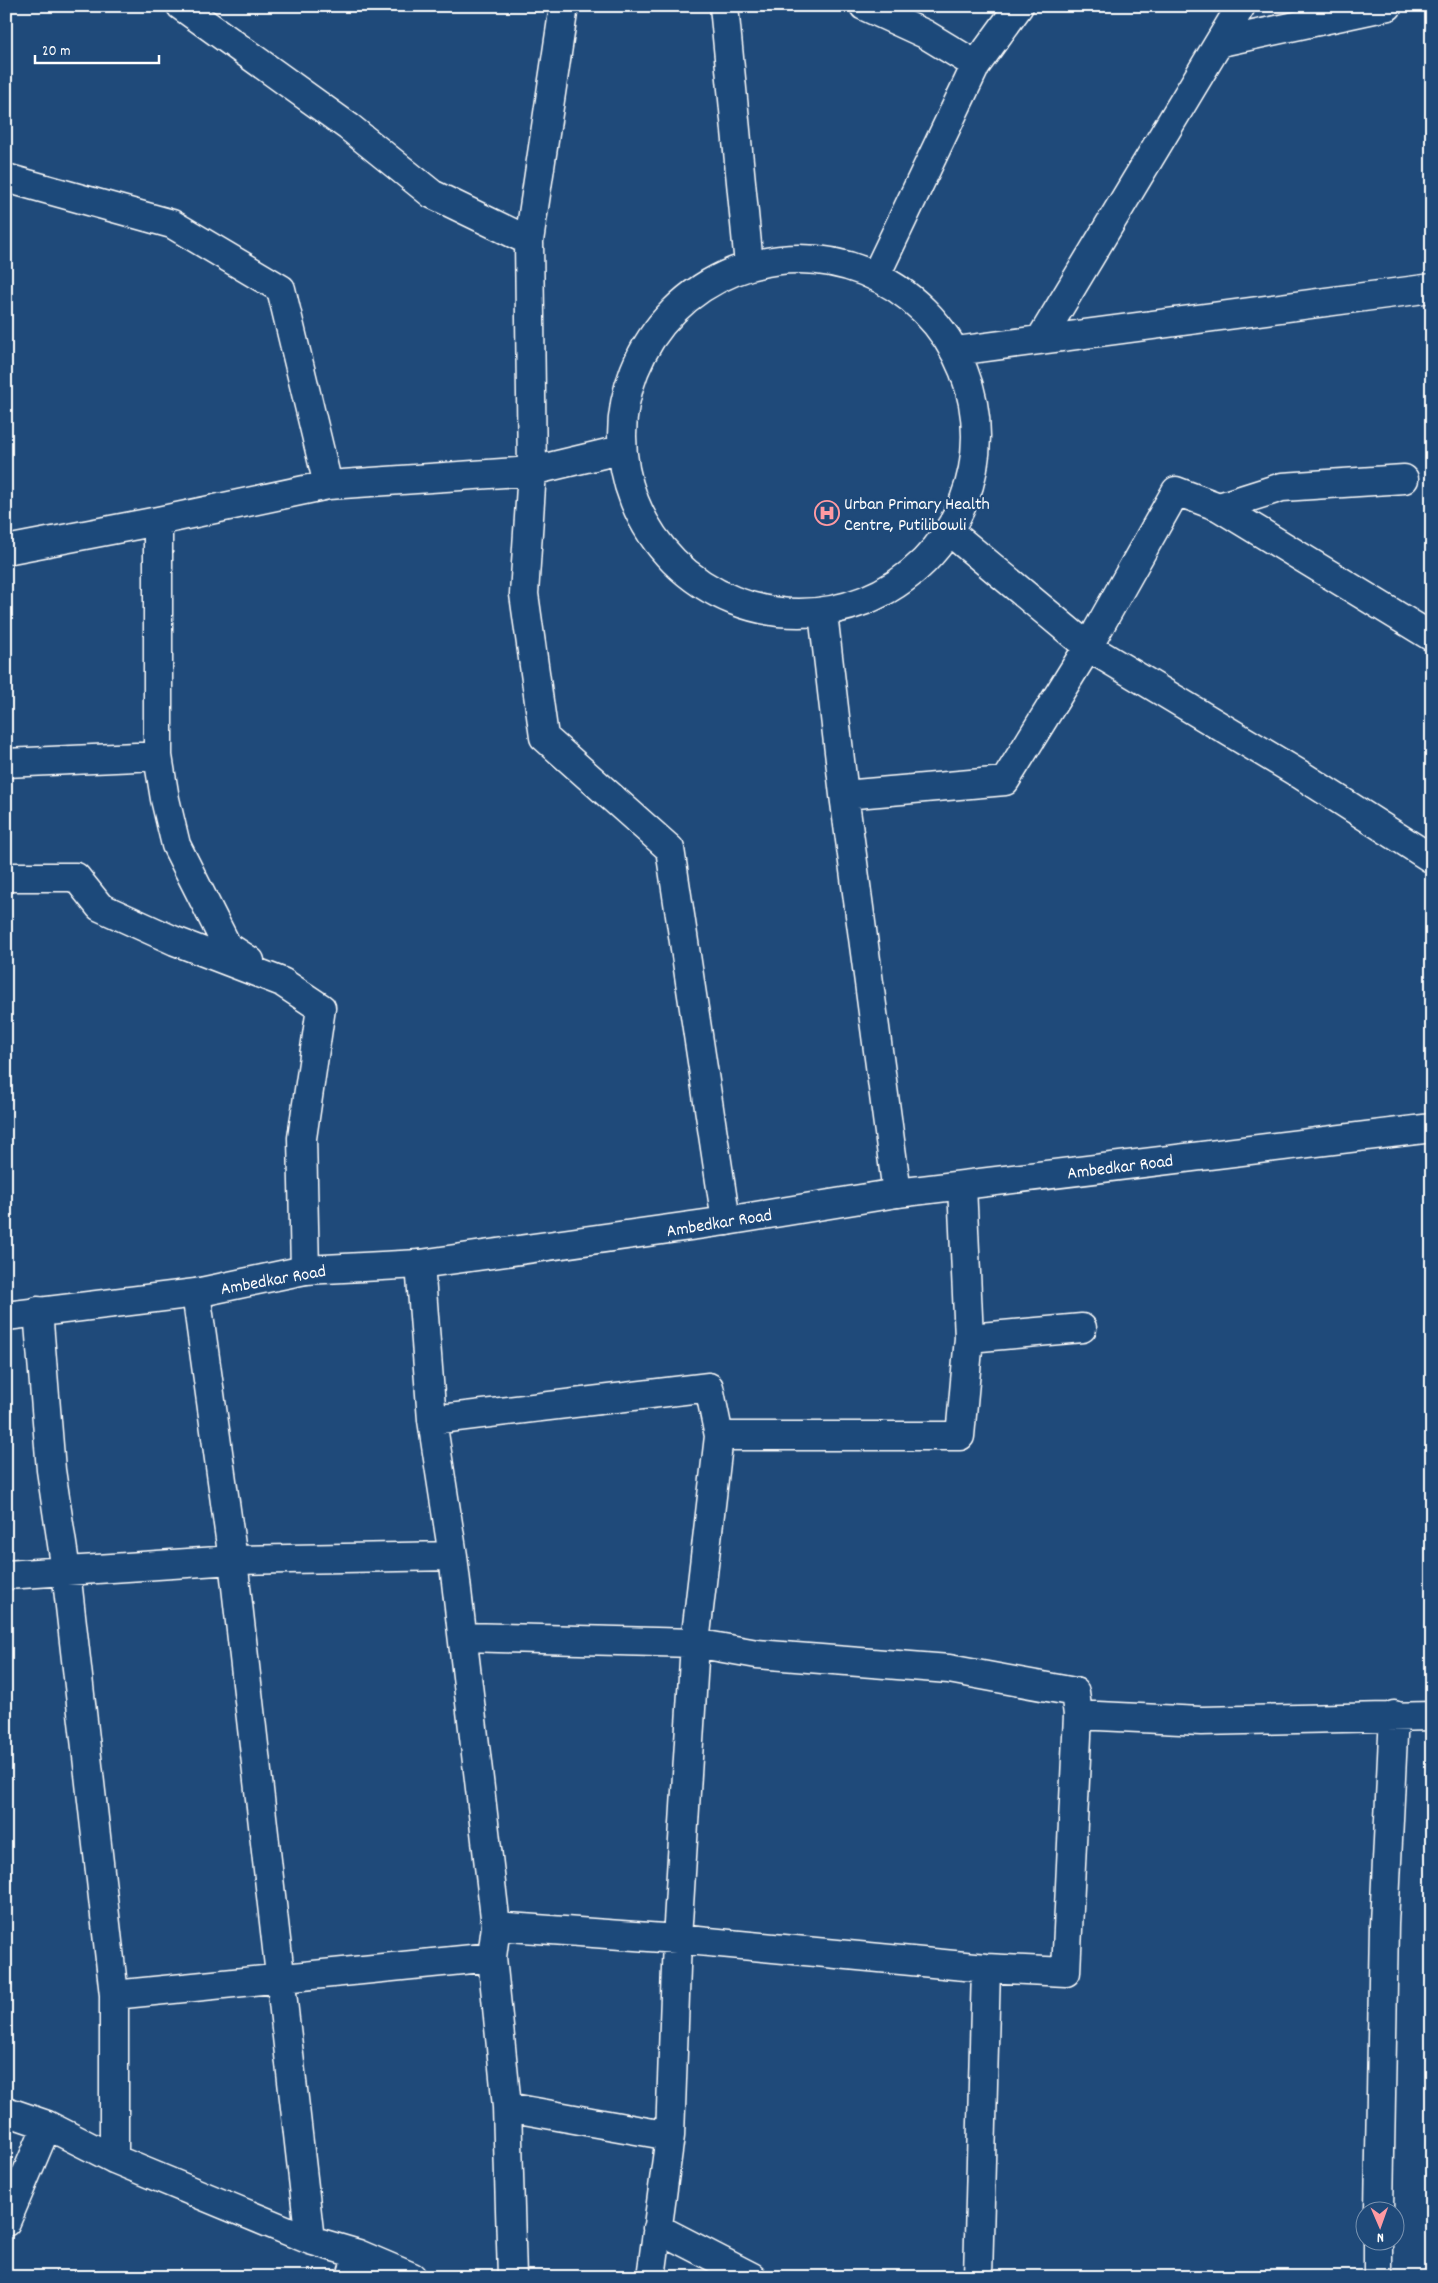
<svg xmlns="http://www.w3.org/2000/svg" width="1438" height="2283" font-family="Dekko,sans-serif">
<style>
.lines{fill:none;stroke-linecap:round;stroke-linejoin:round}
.minor-casing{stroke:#fff;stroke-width:31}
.primary-casing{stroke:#fff;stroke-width:31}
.minor{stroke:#1f4a7a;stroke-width:28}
.primary{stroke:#1f4a7a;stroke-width:28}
.labels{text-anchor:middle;stroke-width:4.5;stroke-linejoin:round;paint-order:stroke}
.poi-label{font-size:18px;fill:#fff;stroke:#1f4a7a;text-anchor:start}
.street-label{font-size:18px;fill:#fff;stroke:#1f4a7a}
</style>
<rect width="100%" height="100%" fill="#1f4a7a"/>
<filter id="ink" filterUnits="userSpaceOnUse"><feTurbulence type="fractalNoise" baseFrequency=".02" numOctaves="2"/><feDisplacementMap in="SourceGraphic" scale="10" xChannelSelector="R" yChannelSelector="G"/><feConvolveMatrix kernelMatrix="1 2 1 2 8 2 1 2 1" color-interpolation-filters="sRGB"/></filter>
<g filter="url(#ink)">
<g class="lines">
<defs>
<path id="minor" d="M181,6L349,127L432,194L529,241L564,6
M724,6L749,265
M864,6L925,34L976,65
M1221,42L1388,6
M6,178L172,224L281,289L328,485
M529,241L532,471L620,450
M622 436a177 177 0 1 1 354 0a177 177 0 1 1-354 0Z
M876,275L976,65L1019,6
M1040,340L1241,6
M956,351L1432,288
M1219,507L1282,487L1404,479
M158,521V756L165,799L176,845L227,946L250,961
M949,531L1088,647L1301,775L1432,859
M6,550L158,521L328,485L532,471L524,594L544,737L670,849L726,1221
M823,613L844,795L897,1193
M6,763L158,756
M844,795L1005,781L1088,647L1176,491L1219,507L1432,637
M6,877H76L100,907L175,941L282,982L321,1008L302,1138L305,1270
M420,1264L432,1420L453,1556L496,1926L492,1957L507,2107L512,2277
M196,1293L233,1560L310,2240
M38,1311L51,1470L66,1571L114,1995V2159
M969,1338L1082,1328
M432,1420L709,1387L719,1436L695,1643L677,1939L670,2136L651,2277
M719,1436H960L969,1338L962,1186
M6,1575L233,1560L453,1556
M463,1637L695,1643L757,1654L949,1669L1075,1692L1078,1715L1066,1972L986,1968L677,1939L496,1926
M1078,1715L1201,1721L1432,1716
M114,1995L492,1957
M507,2107L670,2136
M6,2111L47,2125L114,2159L310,2240L358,2254L412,2277
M1379,2210L1384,1924L1394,1715
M6,2222L47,2125
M657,2228L752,2277
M351,2277L358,2254
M978,2277L986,1968
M1378,2277V2240"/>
<path id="primary" d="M6,1316L196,1293L305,1270L420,1264L726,1221L897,1193L1432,1128"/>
</defs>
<use href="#minor" class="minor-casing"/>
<use href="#primary" class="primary-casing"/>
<use href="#minor" class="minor"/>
<use href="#primary" class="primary"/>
</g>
</g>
<defs>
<symbol id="hospital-ring" viewBox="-11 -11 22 22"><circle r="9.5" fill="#1f4a7a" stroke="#ff9aa2" stroke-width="1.5"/><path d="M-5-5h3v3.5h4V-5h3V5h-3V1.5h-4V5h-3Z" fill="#ff9aa2"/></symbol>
</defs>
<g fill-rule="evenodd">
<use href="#hospital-ring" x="813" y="499" width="28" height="28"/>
</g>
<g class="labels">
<g class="poi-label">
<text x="844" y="509">Urban Primary Health<tspan x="844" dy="21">Centre, Putilibowli</tspan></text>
</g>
<g class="street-label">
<text transform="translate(1120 1166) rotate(-7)" y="6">Ambedkar Road</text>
<text transform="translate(719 1222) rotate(-9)" y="6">Ambedkar Road</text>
<text transform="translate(273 1279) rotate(-10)" y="6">Ambedkar Road</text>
</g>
</g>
<rect width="1438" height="2283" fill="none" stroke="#1f4a7a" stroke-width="25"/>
<rect x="12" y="12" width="1413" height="2258" fill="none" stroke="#fff" stroke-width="2" filter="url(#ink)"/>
<g transform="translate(1380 2226) rotate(178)"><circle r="24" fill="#1f4a7a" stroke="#7992af"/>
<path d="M0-4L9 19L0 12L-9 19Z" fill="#ff9aa2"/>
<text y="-8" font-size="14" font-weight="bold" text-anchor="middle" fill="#ffffff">N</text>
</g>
<path d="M35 55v8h124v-8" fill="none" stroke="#ffffff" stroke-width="2.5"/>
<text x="42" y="55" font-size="15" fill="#ffffff" stroke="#1f4a7a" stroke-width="4" paint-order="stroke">20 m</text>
</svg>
